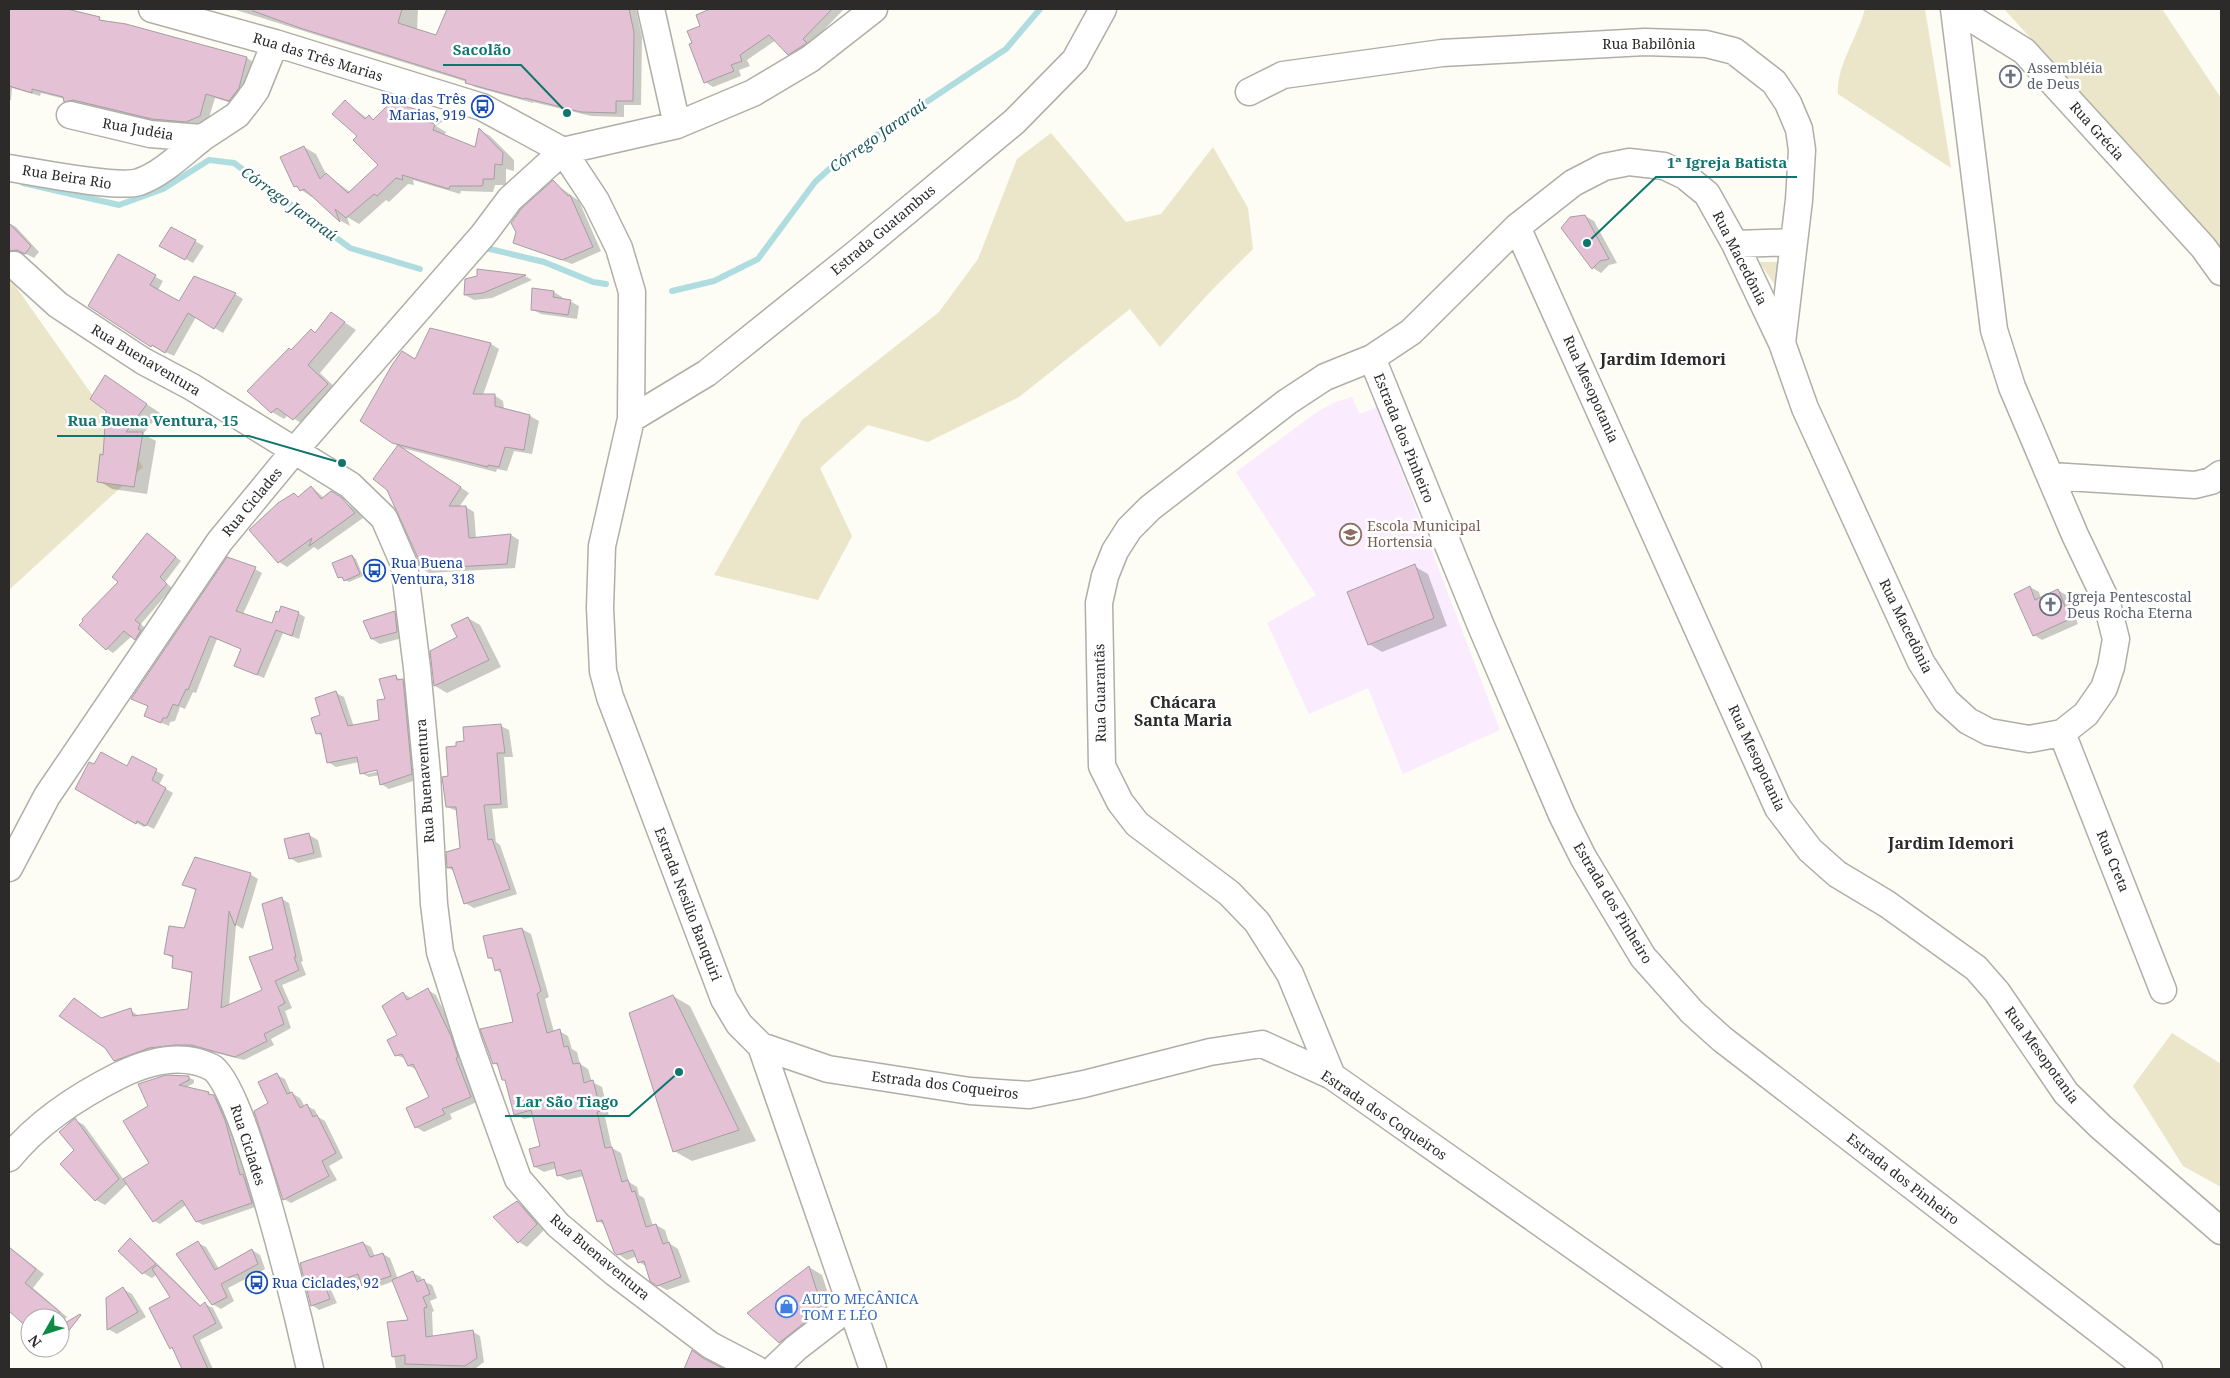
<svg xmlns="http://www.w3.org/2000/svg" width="2230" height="1378" font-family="'Noto Serif',serif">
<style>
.education{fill:#fbebfe}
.green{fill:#ebe5c9}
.shadow{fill:#0003;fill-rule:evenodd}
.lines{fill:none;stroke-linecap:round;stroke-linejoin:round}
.stream{stroke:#afdddf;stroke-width:6}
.building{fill:#e4c1d4;stroke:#a59ea2}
.minor-casing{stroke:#afaea7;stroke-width:29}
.minor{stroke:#fff;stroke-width:26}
.labels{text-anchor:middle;stroke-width:5;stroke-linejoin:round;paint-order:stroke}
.street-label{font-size:14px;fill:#2c2b29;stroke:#fff}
.worship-label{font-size:14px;fill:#5b616d;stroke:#fff;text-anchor:start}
.transit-label{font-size:14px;fill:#164399;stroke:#fff;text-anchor:start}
.education-label{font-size:14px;fill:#785e54;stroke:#fff;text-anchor:start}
.shop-label{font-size:14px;fill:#366cbe;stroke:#fff;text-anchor:start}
.water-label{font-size:15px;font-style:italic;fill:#1b595c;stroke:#fff}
.quarter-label{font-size:16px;font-weight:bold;fill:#2c2b29;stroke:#fff}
.leader{fill:none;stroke:#0f766e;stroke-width:2}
.callout-dot{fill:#0f766e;stroke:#fff;stroke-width:2}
.callout-label{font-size:15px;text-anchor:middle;font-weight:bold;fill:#0f766e;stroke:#fff;stroke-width:5;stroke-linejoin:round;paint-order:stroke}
</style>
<rect width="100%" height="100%" fill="#fdfcf5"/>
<path class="education" d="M1352,397L1360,414L1377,407L1500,730L1403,774L1368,688L1309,714L1267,623L1316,595L1236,472L1317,412L1333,403Z"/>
<path class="green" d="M1865,9H1925L1951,168L1838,94C1836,66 1858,37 1865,9Z
M2004,9H2162L2221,98V251L2185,206Z
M1051,133L1126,222L1161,214L1213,147L1248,208L1253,249L1210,292L1160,347L1130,309L1019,397L928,442L868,425L820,468L852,536L818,600L714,575L802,420L939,312L978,259L1017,159Z
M1759,262H1779L1784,298Z
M9,277L143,467L9,590Z
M2172,1033L2221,1064V1187L2183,1166L2133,1086Z"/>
<path class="shadow" d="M9,9H59L247,58L255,63L238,105L215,98L208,121L195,126L162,123L83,104L73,106L65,99L41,93L40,96L12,88L11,100H9Z
M233,9H418L417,31L437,37L449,9H636L642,37L641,105H624V117L591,116L533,102V103L475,87L467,82Z
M718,9H844L797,58L776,40L747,60L750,66L739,70L741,76L713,87L705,82L693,44L702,26L699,19Z
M345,102L367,118L374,120L391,103L432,115L443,121L436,126L446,132L444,136L476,149L480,130L490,136L514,160V171L506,169V185H495L493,192L461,191L460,194L413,180L414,185L408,184L389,202L386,200L359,224L347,217L350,226L341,221L314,196L312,197L295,186L304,147L316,154L326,174L350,192L380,165L358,136Z
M553,182L579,201L601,251L572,264L515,242Z
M1585,216L1594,221L1617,263L1609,265L1601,273L1593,268Z
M9,223L16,227L39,252L34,258L26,254L14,258L9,255Z
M171,228L204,246L193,263L161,245Z
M118,256L163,281L158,290L180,303L235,294L243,299L223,333L196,317L174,356L152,346L90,306Z
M478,270L525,276L532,280L492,298L474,300L465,295L479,277Z
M554,292L562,297V300L570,301L579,306L577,319L541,314L532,309Z
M331,313L356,330L320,373L339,391L306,426L288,415L284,419L272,412L292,351L311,330L316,334Z
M430,330L491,344L499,349L483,395H494L503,401L504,409L530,416L539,421L532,454L514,451L507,471L497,469L496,472L402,448L469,493L459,507H466L474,512L476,538L511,535L519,540L515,568L429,573L421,568L399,446L392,442L416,360Z
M106,377L160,413L143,434L156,441L147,494L112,489L99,481L104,456L108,410Z
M312,487L324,498H340L358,512L363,518L318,550L314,547L287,567L279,562L294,494L300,497Z
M148,534L181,561L165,582L172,588L141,624L146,629L141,642L132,636L113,653L107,649L120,582Z
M352,556L356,559L363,576L349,582L340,577Z
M1414,566L1428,574L1447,626L1382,652L1369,644Z
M255,569L262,573L243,614L273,625L298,613L305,617L299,639L283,633L264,678L236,666L242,649L217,639L196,693L193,692L185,709L180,707L175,721L170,722L169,726L153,719Z
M2030,587L2039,592L2041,599L2058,590L2066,595L2078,624L2042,640L2034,635Z
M395,612L403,617L406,637L380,644L372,639Z
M468,618L480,625L501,667L447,693L435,686L431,652L459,638Z
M396,677L411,685L419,779L389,789L381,784L380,775L369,777L361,773L359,762L336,767L328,762L323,737L317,733L321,716L336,693L344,697L354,727L380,721ZM383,768L384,770L367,774V771Z
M501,726L509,730L513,757H504L508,808L492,809L496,842L500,845L517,894L474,908L465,903L454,871L448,868L461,849L457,811L447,807L449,777L458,747Z
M133,758L164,775L159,785L173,793L154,829L146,825L144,827L77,789L127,768Z
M309,835L318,840L322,857L298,863L290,858Z
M250,874L258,879L243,929L236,925L229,1006L264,990L275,949L282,899L289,903L303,961L301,962L306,975L282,985L292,1008L285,1011L291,1028L271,1039L274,1045L244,1060L200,1049L122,1065L114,1061L75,999L103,1019L130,1010L139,1016L189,1010L193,974L173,967V958L165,954L184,929L197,891L184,885Z
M522,929L531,934L549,997L545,999L554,1032L559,1031L568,1036L572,1049L577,1052L580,1064L588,1069L592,1082L602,1087L609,1116L605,1117L612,1148L621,1153L629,1182L637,1187L639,1195L644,1198L653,1226L656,1225L665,1230L669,1243L678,1249L690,1282L667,1290L657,1285L647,1267L639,1262L637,1256L627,1260L618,1254L605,1225L598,1221L584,1176L567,1180L558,1175L557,1168L544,1172L535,1167L542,1147L534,1117L524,1119L515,1114L506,1081L503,1080L500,1067L494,1063L514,1023L503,974L496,970L494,960L489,958Z
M428,990L436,995L459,1042L479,1101L450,1114L452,1119L424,1132L416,1127L431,1098L417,1070L409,1066L406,1059L396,1055L403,993L411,998Z
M673,996L690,1006L756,1141L692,1161L674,1151Z
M277,1075L285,1079L291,1093L300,1098L305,1107L307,1106L315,1110L318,1117L325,1121L343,1158L329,1166L337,1180L291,1203L284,1199L270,1104Z
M188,1077L194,1080V1083L185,1088L208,1093L219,1100L231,1125L245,1177L249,1179L258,1206L203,1225L196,1221L186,1205L160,1224L154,1221L128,1183L105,1205L96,1200L62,1164L76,1150L75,1120L84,1125L124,1180L151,1164L150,1106Z
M517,1203L526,1208L545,1229L527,1247L519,1242Z
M130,1240L138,1245L202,1307L205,1304L213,1308L223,1328L200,1340L213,1369H184L175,1350L171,1348L172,1297L157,1274L152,1278L143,1273L120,1251Z
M198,1243L206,1247L219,1269L252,1250L260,1255L265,1269L228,1288L234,1301L221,1309L212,1304Z
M363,1243L371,1247L375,1257L383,1254L390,1258L398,1279L413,1273L421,1277L422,1281L432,1285L437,1298L430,1301L434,1311L432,1312L433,1337L472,1331L480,1336L484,1362L475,1369H396L389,1323L410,1321L394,1281L370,1290L363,1285L361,1279L331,1290L337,1303L319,1310L312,1305L301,1264Z
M9,1247L44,1274L33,1288L67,1317L60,1325V1318H43L12,1312L9,1309Z
M809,1267L822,1275L833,1309L793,1350L780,1342L749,1313Z
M123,1289L132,1294L146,1317L117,1334L108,1329Z"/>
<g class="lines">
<path class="stream" d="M23,183L119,205L163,189L209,160L234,163L350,248L420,269
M482,247L544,262L593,282L606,284
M672,291L714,281L758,259L815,182L838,161L1006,49L1040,9"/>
</g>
<path class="building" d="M9,9H67L100,17L99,20L126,24L247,57L239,88L229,101L206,94L200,116L186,122L152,119L73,100L64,102L63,97L32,89V93L9,86Z
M253,9H402L398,23L436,35L447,9H629L634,32L633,101H616V113L581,112L525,98L524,99L465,83L466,80L300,28L253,11Z
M710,9H832L803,39L807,43L788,55L769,35L740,55L742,61L731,65L734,71L704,83L689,44L692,43L687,31L700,26L696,15Z
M345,100L365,119L369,115L373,120L391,102L432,114L424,121L435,124L433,130L475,147L479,128L503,153L502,165L495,164L494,179H483V185L481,186H450L449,189L402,175L403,180L396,178L377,196L374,194L346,218L335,209L340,222L304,189L300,191L297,186L294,187L280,157L304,146L320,179L326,173L348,193L378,165L353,140L357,136L332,114Z
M553,180L568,196L570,195L593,247L562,260L513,243L516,232L511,223L521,209Z
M1585,215L1609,259L1600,261L1592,269L1561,228L1570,217Z
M9,223L31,246L25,254L17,250L9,251Z
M171,227L196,240L185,260L159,246Z
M118,254L156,275L150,285L179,301L194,276L236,293L214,329L188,313L165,353L152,345L151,347L88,306Z
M477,269L526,275L483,293L464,295L465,279L477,276Z
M532,288L554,291L553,297L571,300L568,315L531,310Z
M331,312L345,322L308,365L328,384L293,420L277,408L271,413L247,391L289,348L291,350L311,329L315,333Z
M430,328L491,343L473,394H495V406L530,415L524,450L505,447L499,467L488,465V467L392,443L360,421L392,365L402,351L415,359Z
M105,375L147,404L126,432H143L134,487L97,482L100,454L103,455L106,411L90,399Z
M398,445L461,487L449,506H466L469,538L511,534L507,564L420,569L418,558L387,490L373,479Z
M311,486L321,499L331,491L341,497L355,513L309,546L312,538L278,563L249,530L278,503L294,493L298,497Z
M147,533L176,557L160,577L167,584L135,620L140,624L138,629L141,630L135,640L124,631L106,650L79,625L83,621L82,619L118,582L112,577Z
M352,555L360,574L344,581L342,577L338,578L332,563Z
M227,557L256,567L236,611L272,623L276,611L279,612L281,606L299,612L292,636L276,630L257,675L234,666L241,649L210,636L188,690L186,689L178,706L173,704L167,718H163L161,723L144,716L148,706L131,699Z
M1415,564L1434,618L1368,645L1347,592Z
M2030,586L2035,600L2058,589L2070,619L2033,636L2014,594Z
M395,611L397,632L371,639L363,621Z
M468,617L489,660L434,686L430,651L457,637L451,625Z
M396,675L397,680L403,679L412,774L380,785L377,770L360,774L357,757L327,763L321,733L316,734L311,718L320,715L315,698L336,691L348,726L379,720L377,700L385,699L379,679Z
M501,724L505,753H497L501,804L484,805L488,840L492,839L510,889L464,904L452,867L447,868L446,852L460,848L456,807H446L442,777L448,776L446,747L456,746V742L464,741L463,727Z
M101,752L127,766L132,756L157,769L152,780L166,788L146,826L137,821L136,824L75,789L89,762L94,764Z
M309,833L314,853L289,859L284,839Z
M195,857L251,873L235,926L229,911L221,1008L262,990L249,957L273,949L262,904L282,897L296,957H294L299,970L275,981L285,1003L278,1007L284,1024L264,1034L267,1041L235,1057L191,1045H175L149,1048L114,1061L105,1048L59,1016L74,998L101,1018L131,1008L133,1016L188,1009L192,972L172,968L173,956L164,954L169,926L184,928L186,923L196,889L182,885Z
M522,928L541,991L537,994L547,1033L560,1029L564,1047L568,1046L573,1064L580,1063L584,1083L593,1080L601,1111L597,1112L605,1148L612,1147L622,1182L628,1180L632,1192L635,1191L646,1227L656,1224L663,1244L669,1242L681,1277L657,1286L650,1281L644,1261L638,1263L633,1250L617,1255L614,1252L602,1220L597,1222L581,1170L557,1176L554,1162L534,1167L529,1149L540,1146L531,1110L514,1115L505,1080H502L497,1063L493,1064L480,1029L513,1022L500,969L495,971L492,958H488L483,936Z
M428,988L451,1036L458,1057L456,1058L471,1097L442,1109L445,1114L415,1128L406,1108L429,1097L413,1064L408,1066L402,1054L395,1056L387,1040L397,1035L382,1006L403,992L407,1000Z
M673,995L739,1130L673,1152L629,1013Z
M277,1073L287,1094L292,1092L300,1108L307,1104L313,1117L317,1115L336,1153L322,1161L329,1176L283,1200L254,1111L268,1103L258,1082Z
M166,1075L189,1076V1080L179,1085L209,1092L208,1094L214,1095L225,1120L240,1175L243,1174L252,1203L196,1222L182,1200L153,1222L123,1179L149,1163L123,1121L148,1106L138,1084Z
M75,1118L119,1179L95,1201L60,1164L74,1150L59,1132Z
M517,1201L537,1224L518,1243L493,1217Z
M130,1238L156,1264L142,1274L118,1251Z
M198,1241L215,1270L252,1249L258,1264L221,1284L227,1297L212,1305L176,1254Z
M363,1242L370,1257L383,1253L391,1276L362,1286L358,1274L325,1286L330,1299L311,1306L300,1263Z
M9,1247L36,1269L25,1283L60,1312L54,1318H30V1330L9,1311Z
M157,1265L200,1306L205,1302L216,1323L193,1336L208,1369H182L172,1347L170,1349L149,1308L170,1297L152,1269Z
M809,1266L820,1301L814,1315L779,1343L747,1313Z
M413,1271L417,1282L424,1279L430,1294L423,1297L427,1307L424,1308L426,1337L473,1330L477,1358L465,1366L405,1364V1355L392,1357L387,1322L408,1320L392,1280Z
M123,1287L138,1312L107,1330L106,1298Z
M80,1314L81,1315L60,1342V1326Z
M692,1350L703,1358L724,1369H684Z"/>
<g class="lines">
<defs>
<path id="minor" d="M152,9L275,43L482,107L563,151L596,201L619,248L632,292L631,419L602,546L600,608L603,671L610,697L634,760L724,999L739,1024L761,1046L873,1369
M651,9L677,125
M1956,9L2024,51L2203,247L2221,272
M1249,92L1283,75L1442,53L1645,42L1706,44L1734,51L1774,82L1788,103L1799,129L1802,150L1799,200L1782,343
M70,115L150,134L202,138L237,115L248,101L256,90L275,43
M9,168C36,172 117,189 139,182C162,174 183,153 202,138
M1517,227L1778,808L1810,850L1837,874L1887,904L1976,968L1997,992L2066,1093L2101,1127L2221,1231
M1735,244L1794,242
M14,265L58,305L143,361L192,387L350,485L384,518L404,564L417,668L427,774L434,904L440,952L469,1043L518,1179L558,1225L615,1273L710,1345L756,1369
M1372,358L1481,626L1562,815L1583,857L1643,957L1692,1012L1722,1039L2149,1369
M631,419L707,373L858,252L1014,122L1075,60L1103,9
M2051,476L2195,485L2211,481L2221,474
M2062,733L2163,990
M9,868L47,796L220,541L295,450L483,235L510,199L563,151L677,125L753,93L810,59L874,9
M761,1046L828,1069L970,1091L1029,1095L1084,1084L1210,1052L1262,1044L1332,1076L1748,1369
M1332,1076L1290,974L1257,922L1229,893L1137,824L1120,802L1102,766L1099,603L1105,576L1115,551L1129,529L1150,508L1287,402L1325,377L1372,358L1411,332L1517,227L1573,183L1604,167L1629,162L1664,166L1685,176L1707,194L1735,244L1782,343L1805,408L1921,662L1946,701L1968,721L1989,732L2029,739L2062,733L2086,714L2104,688L2111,667L2116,639L2106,600L2075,535L2012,387L1994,330L1954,9
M9,1158C38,1122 78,1096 120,1075C147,1062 181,1052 211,1067C244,1083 300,1324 310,1369
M774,1369L796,1348L849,1307"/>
</defs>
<use href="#minor" class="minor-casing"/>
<use href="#minor" class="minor"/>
</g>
<defs>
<symbol id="church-ring" viewBox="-11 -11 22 22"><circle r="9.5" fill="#fff" stroke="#6b7280" stroke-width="1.5"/><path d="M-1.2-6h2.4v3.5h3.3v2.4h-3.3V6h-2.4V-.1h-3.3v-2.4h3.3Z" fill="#6b7280"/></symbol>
<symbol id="bus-ring" viewBox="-11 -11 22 22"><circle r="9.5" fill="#fff" stroke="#1a4fb4" stroke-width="1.5"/><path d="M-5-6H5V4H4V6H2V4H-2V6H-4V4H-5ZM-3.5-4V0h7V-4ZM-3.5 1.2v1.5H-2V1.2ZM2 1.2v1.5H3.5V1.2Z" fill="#1a4fb4"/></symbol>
<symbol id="school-ring" viewBox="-11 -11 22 22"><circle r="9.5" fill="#fff" stroke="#8d6e63" stroke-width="1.5"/><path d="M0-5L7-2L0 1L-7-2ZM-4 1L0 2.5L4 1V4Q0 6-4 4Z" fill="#8d6e63"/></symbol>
<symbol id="shop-ring" viewBox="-11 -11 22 22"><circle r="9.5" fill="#fff" stroke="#3f7fe0" stroke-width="1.5"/><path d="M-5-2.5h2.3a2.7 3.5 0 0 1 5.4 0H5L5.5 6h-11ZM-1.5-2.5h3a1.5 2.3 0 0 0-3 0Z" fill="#3f7fe0"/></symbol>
</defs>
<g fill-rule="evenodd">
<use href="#church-ring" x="1998" y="64" width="25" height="25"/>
<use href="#bus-ring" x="470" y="94" width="25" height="25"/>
<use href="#school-ring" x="1338" y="522" width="25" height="25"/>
<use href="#bus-ring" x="362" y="558" width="25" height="25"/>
<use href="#church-ring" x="2038" y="592" width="25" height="25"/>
<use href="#bus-ring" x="244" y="1270" width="25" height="25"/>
<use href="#shop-ring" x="774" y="1294" width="25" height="25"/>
</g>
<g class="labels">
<g class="street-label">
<text x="1649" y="49">Rua Babilônia</text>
<text transform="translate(318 57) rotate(17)" y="5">Rua das Três Marias</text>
<text transform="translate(138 129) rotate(10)" y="5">Rua Judéia</text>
<text transform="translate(2097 131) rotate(48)" y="5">Rua Grécia</text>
<text transform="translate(67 177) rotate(9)" y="5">Rua Beira Rio</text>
<text transform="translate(883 230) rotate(-40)" y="5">Estrada Guatambus</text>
<text transform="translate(1740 258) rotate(63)" y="5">Rua Macedônia</text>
<text transform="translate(146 360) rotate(31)" y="5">Rua Buenaventura</text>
<text transform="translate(1591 389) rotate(66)" y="5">Rua Mesopotania</text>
<text transform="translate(1404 438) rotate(68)" y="5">Estrada dos Pinheiro</text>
<text transform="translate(252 502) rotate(-50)" y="5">Rua Ciclades</text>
<text transform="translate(1906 626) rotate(64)" y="5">Rua Macedônia</text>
<text transform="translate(1100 693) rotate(-91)" y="5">Rua Guarantãs</text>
<text transform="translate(1757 758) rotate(65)" y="5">Rua Mesopotania</text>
<text transform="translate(425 781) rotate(-94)" y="5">Rua Buenaventura</text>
<text transform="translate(2113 861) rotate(68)" y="5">Rua Creta</text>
<text transform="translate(1613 903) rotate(59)" y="5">Estrada dos Pinheiro</text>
<text transform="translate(688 904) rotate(69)" y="5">Estrada Nesilio Banquiri</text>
<text transform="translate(2042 1055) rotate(54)" y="5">Rua Mesopotania</text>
<text transform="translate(945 1085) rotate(7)" y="5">Estrada dos Coqueiros</text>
<text transform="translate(1384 1115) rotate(34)" y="5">Estrada dos Coqueiros</text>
<text transform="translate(248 1145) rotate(72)" y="5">Rua Ciclades</text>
<text transform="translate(1903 1179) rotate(38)" y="5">Estrada dos Pinheiro</text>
<text transform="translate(600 1257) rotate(40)" y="5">Rua Buenaventura</text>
</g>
<g class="worship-label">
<text x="2027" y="73">Assembléia<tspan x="2027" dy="16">de Deus</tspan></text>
<text x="2067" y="602">Igreja Pentescostal<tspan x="2067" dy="16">Deus Rocha Eterna</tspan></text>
</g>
<g class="transit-label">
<text x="466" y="104" text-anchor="end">Rua das Três<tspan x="466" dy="16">Marias, 919</tspan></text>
<text x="391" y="568">Rua Buena<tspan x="391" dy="16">Ventura, 318</tspan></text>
<text x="272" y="1288">Rua Ciclades, 92</text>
</g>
<g class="education-label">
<text x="1367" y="531">Escola Municipal<tspan x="1367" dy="16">Hortensia</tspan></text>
</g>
<g class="shop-label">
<text x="802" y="1304">AUTO MECÂNICA<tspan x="802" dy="16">TOM E LÉO</tspan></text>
</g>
<g class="water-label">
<text transform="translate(878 136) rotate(-35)" y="5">Córrego Jararaú</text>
<text transform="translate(289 204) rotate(36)" y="5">Córrego Jararaú</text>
</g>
<g class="quarter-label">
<text x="1663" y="365">Jardim Idemori</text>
<text x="1183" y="708">Chácara<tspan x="1183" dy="18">Santa Maria</tspan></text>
<text x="1951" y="849">Jardim Idemori</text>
</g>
</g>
<path class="leader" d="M567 113L521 65H443M1587 243L1656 177H1797M342 463L249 436H57M679 1072L629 1116H505"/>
<g class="callout-dot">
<circle cx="567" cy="113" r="5"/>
<circle cx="1587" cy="243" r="5"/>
<circle cx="342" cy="463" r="5"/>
<circle cx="679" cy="1072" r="5"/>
</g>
<g class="callout-label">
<text x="482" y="55">Sacolão</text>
<text x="1727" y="168">1ª Igreja Batista</text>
<text x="153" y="426">Rua Buena Ventura, 15</text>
<text x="567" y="1107">Lar São Tiago</text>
</g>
<rect width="2230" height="1378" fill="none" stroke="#2c2b29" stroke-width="20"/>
<g transform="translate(45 1333) rotate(231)"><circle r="24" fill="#ffffff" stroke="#abaaa9"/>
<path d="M0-4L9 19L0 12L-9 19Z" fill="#0f8a45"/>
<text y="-8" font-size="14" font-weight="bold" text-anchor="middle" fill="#2c2b29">N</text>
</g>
</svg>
